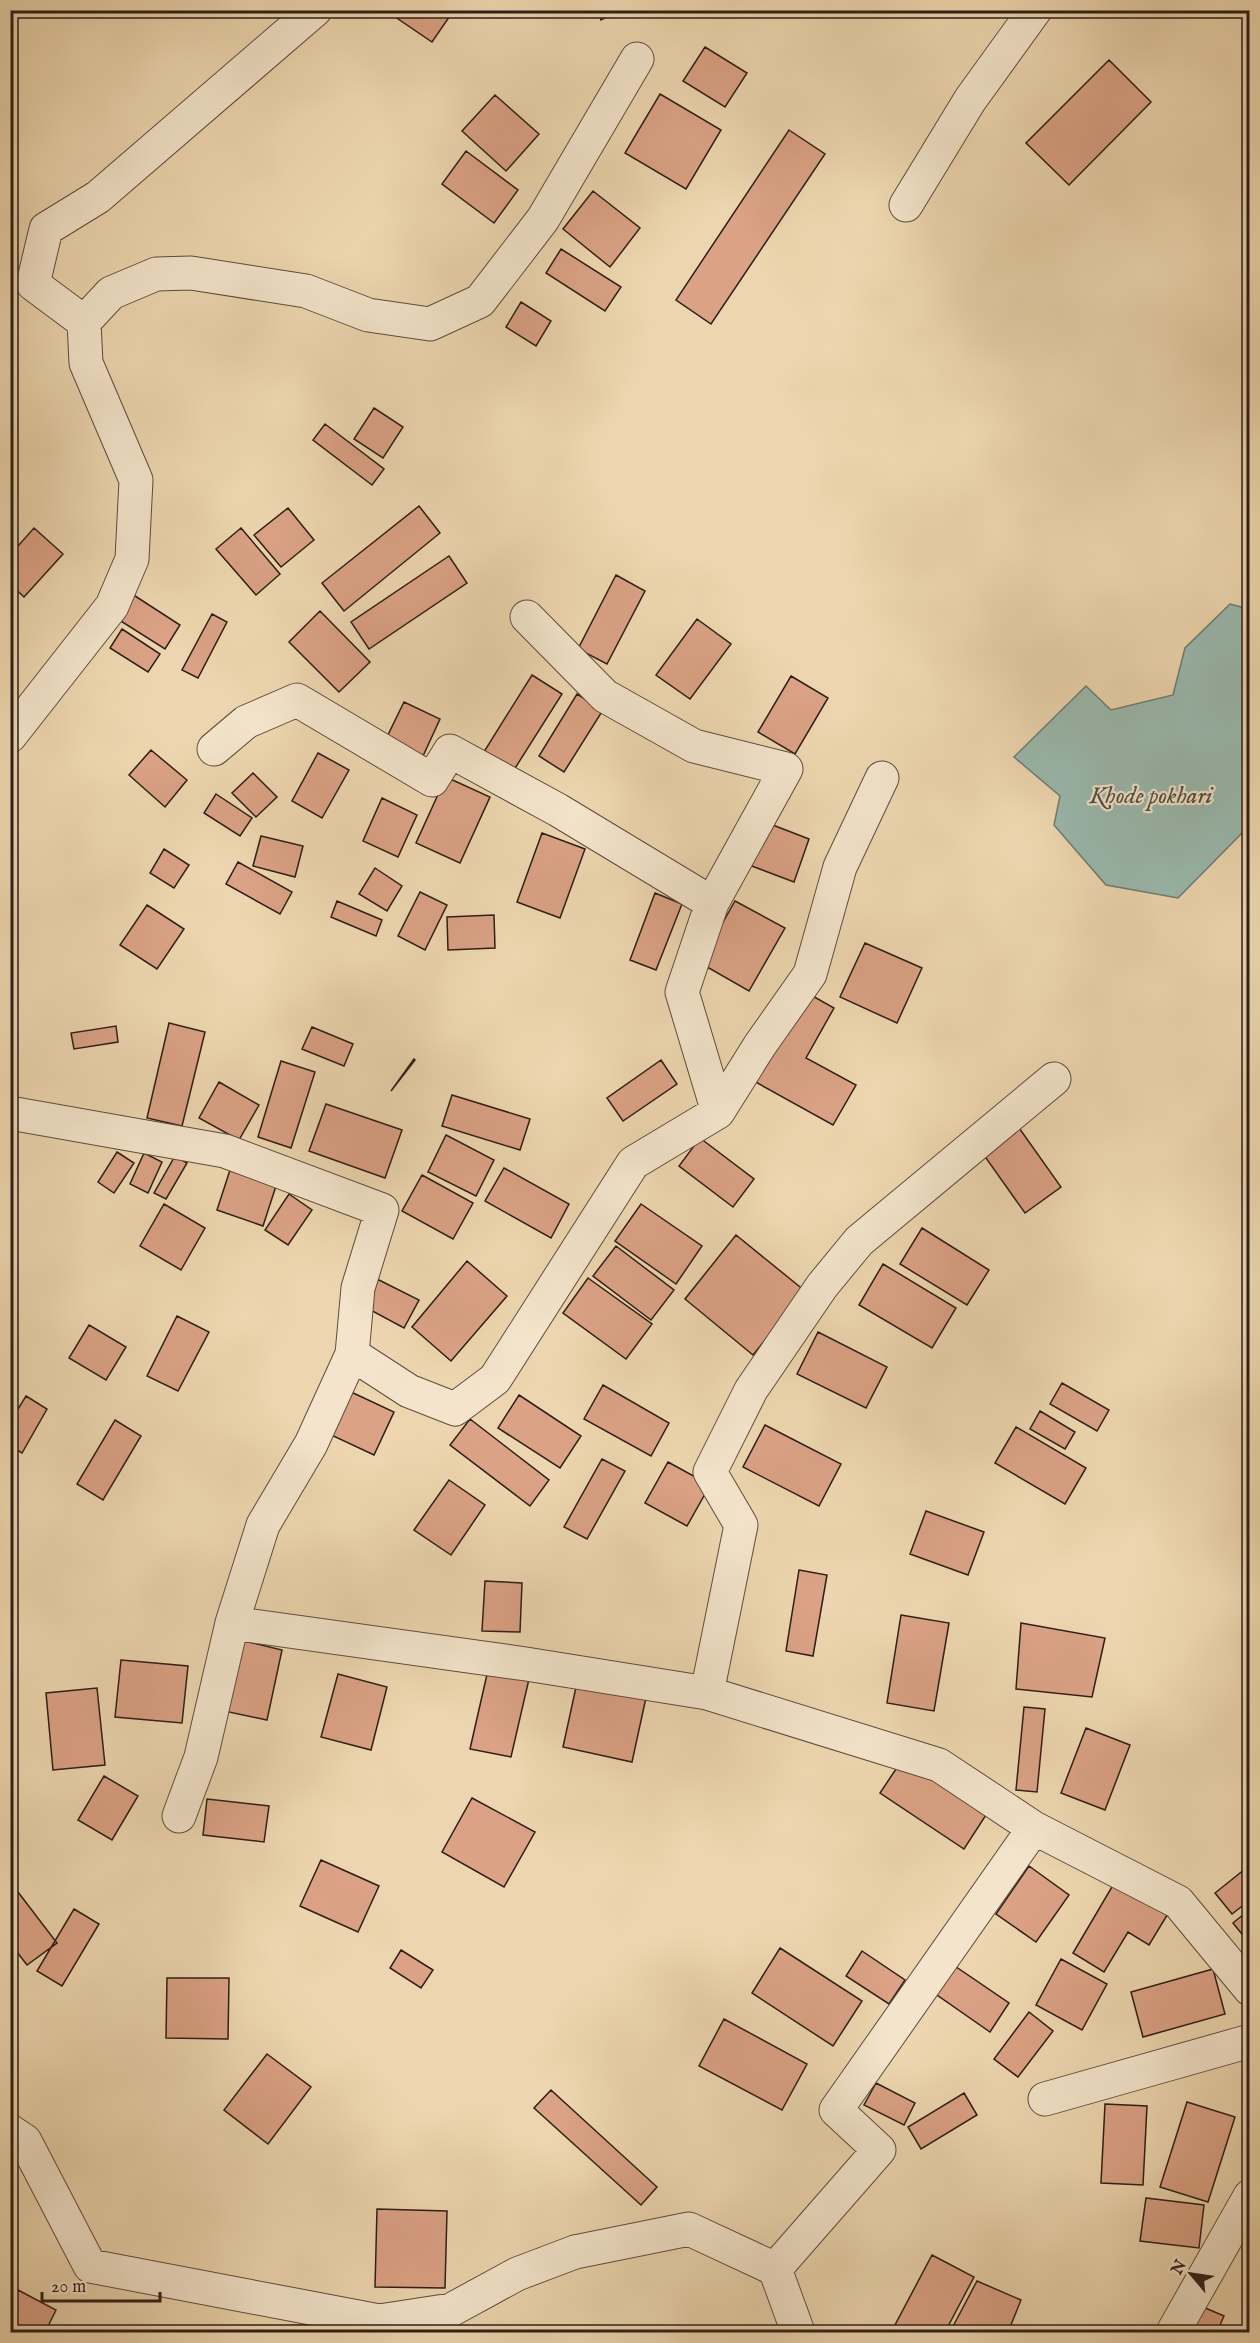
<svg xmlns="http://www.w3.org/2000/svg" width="1260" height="2343" font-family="'IM FELL English',serif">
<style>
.water{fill:#99b9ae;stroke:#6e7b72;stroke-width:1.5}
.building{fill:#dba285;stroke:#2d1e17;stroke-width:1.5}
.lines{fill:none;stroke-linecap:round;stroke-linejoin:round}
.minor-casing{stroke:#5d4c3d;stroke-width:35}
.minor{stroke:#f3e4cb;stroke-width:33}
.labels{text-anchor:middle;stroke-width:4.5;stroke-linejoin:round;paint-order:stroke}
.water-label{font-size:24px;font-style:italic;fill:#4d4c44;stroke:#f3e4cb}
</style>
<rect width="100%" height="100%" fill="#edd6af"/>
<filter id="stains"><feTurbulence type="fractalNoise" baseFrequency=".00333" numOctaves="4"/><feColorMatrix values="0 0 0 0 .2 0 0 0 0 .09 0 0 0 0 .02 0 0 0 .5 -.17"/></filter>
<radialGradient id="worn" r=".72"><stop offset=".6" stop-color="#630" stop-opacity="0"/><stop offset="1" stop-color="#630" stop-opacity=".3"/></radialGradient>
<path class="water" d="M1230,604L1249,609V826L1178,898L1106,885L1054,825L1060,796L1014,757L1086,686L1111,710L1173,695L1185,648Z"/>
<path class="building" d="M385,10H454L432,42Z
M597,10H620L601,20Z
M705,47L747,73L725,107L683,81Z
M1109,60L1151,102L1069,185L1026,143Z
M660,94L721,130L686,189L625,153Z
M495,95L539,134L506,171L462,131Z
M789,130L825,154L711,324L676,300Z
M466,151L518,190L494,223L442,184Z
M593,191L640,228L610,267L563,229Z
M561,249L621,287L605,311L546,273Z
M521,302L551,321L536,346L506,327Z
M374,408L403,427L383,458L354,439Z
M325,424L384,469L372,485L313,440Z
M419,506L440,533L344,611L322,583Z
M288,508L314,540L281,567L254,535Z
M34,528L63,554L24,597L10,584V555Z
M241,528L280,574L256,595L216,549Z
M449,556L467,583L369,649L351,622Z
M616,575L645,591L607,664L578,649Z
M132,594L180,625L165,649L116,618Z
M320,611L370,662L339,692L289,642Z
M212,614L227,622L198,678L182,670Z
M697,619L731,644L690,699L656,675Z
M122,629L160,654L148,672L110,648Z
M532,675L562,694L512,773L482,755Z
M791,676L828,698L795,754L758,732Z
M577,694L603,710L564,772L539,756Z
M404,702L440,719L423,756L386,739Z
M151,750L187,780L165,807L129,775Z
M318,753L349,770L322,818L292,801Z
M253,773L277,797L256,817L232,793Z
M446,777L490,797L460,863L416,843Z
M216,794L252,818L240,836L204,813Z
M382,798L417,815L398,857L363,841Z
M765,822L809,839L794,882L749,865Z
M542,833L585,849L560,918L517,902Z
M261,836L303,846L295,877L253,866Z
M164,849L189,865L174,888L150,873Z
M238,862L292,892L280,914L226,884Z
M375,868L402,886L387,911L359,894Z
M420,892L447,905L425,950L398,936Z
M655,893L682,904L656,970L630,960Z
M337,901L382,920L376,936L331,917Z
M735,901L785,928L749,991L700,963Z
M147,905L184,929L157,969L120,945Z
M494,915L495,948L448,950L447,917Z
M865,943L922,968L897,1023L840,997Z
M802,990L834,1008L806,1058L856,1085L833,1125L752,1080Z
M169,1023L205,1032L182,1126L147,1118Z
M116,1026L118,1042L74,1049L71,1033Z
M312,1027L353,1044L344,1066L302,1049Z
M414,1059L415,1060L391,1091Z
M661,1060L677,1084L623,1121L607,1098Z
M281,1061L315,1072L291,1148L258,1137Z
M219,1082L259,1105L239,1140L199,1118Z
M452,1095L530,1119L520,1150L442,1126Z
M326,1104L402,1130L385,1178L309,1151Z
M1017,1125L1061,1187L1025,1213L981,1151Z
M446,1135L494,1160L476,1196L428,1172Z
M700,1138L754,1179L733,1207L679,1166Z
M117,1152L134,1163L114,1193L98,1182Z
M144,1153L162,1162L148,1193L130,1184Z
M175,1156L187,1163L166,1199L154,1193Z
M504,1168L569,1204L551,1238L485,1201Z
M230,1170L276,1186L263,1226L217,1210Z
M422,1175L473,1203L453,1239L402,1211Z
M289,1194L312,1210L288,1245L265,1230Z
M164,1204L205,1228L181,1270L140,1246Z
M641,1204L702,1246L676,1284L615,1241Z
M922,1228L989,1270L967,1305L900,1264Z
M736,1235L805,1291L753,1355L685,1299Z
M616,1246L674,1290L651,1320L593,1276Z
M467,1261L507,1296L451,1361L412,1327Z
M883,1264L956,1308L932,1348L859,1305Z
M588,1278L652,1324L626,1359L563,1313Z
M377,1279L419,1300L404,1328L363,1306Z
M177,1316L209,1332L178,1391L147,1376Z
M89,1325L126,1347L106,1380L69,1358Z
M818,1332L887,1367L866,1408L797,1374Z
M1062,1383L1109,1410L1097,1431L1050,1404Z
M603,1385L669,1423L651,1456L584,1419Z
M349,1391L394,1412L374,1455L329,1434Z
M519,1395L581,1436L560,1468L498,1428Z
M26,1396L47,1409L22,1453L10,1446V1422Z
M1040,1411L1075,1432L1065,1449L1030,1429Z
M470,1419L549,1480L530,1506L450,1445Z
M115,1420L141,1436L103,1500L77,1484Z
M765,1425L841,1464L819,1506L743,1467Z
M1016,1427L1086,1468L1065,1504L995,1463Z
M602,1459L625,1471L587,1539L564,1527Z
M668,1462L710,1485L687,1526L645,1503Z
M449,1480L485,1505L451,1555L414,1530Z
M926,1511L984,1532L968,1575L910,1554Z
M799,1570L827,1575L813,1656L786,1651Z
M485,1581L522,1583L520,1632L482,1631Z
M901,1615L949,1623L934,1711L887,1703Z
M1021,1623L1105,1638L1092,1697L1016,1689Z
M240,1640L282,1650L267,1720L224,1711Z
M121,1660L188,1666L182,1723L115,1717Z
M488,1670L529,1679L511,1757L470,1749Z
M338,1674L387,1687L371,1750L321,1737Z
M578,1678L647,1693L632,1762L563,1747Z
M97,1688L105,1765L53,1770L46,1693Z
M1024,1707L1045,1709L1037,1792L1016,1790Z
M1086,1728L1130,1745L1105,1810L1061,1793Z
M902,1760L986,1815L964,1849L880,1793Z
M104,1776L138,1796L112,1840L78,1820Z
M472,1798L535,1832L504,1887L442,1852Z
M207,1799L269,1806L264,1842L203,1835Z
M321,1860L379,1886L358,1932L300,1906Z
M1250,1865V1900L1232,1914L1215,1893Z
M1029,1866L1069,1895L1036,1942L996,1914Z
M1116,1880L1169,1912L1149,1945L1128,1932L1104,1972L1073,1953Z
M18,1892L57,1943L27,1965L10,1943V1898Z
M74,1909L99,1924L62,1986L37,1971Z
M1250,1909V1944L1233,1923Z
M780,1948L862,2001L833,2046L752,1993Z
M401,1950L433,1970L421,1988L390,1968Z
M862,1951L905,1980L889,2004L846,1976Z
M1061,1959L1107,1984L1082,2030L1036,2005Z
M946,1960L1009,2003L990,2032L927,1988Z
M1213,1969L1225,2014L1143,2037L1131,1992Z
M167,1978H229L228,2039L166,2038Z
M1029,2012L1053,2031L1018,2077L994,2059Z
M724,2019L807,2064L782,2110L699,2066Z
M267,2054L311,2087L268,2144L224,2110Z
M876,2083L915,2103L904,2125L864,2105Z
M551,2090L657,2187L641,2205L534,2108Z
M964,2093L977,2115L921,2149L908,2127Z
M1187,2102L1235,2117L1208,2202L1160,2187Z
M1105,2104L1147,2106L1143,2185L1101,2183Z
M1146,2198L1204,2205L1199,2248L1140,2241Z
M377,2209L447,2211L445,2288L375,2287Z
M932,2255L974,2277L945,2332H909L895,2325Z
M977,2281L1021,2300L1008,2332H950Z
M18,2290L56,2310L45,2332H10V2304Z
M1203,2307L1224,2316L1217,2332H1193Z
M315,2325V2332H232V2327Z"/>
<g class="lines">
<defs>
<path id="minor" d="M906,205L970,100L1035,10
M84,322L33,284L46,229L98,197L315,10
M527,617L605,696L694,746L786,769L712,903L682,992L718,1112
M10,736L112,606L132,559L136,480L86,363L84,322L111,293L156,274L191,273L306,291L368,315L430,324L480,301L543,219L637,59
M214,749L246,722L297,700L432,780L450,751L558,810L712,903
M10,1113L225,1151L382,1210L358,1288L352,1354L311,1444L263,1525L232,1623L201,1757L179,1816
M352,1354L409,1391L455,1409L495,1379L633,1163L718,1112L760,1045L810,974L840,867L882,778
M232,1623L526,1664L707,1693L939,1765L1034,1828L1178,1902L1250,1989
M707,1693L741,1525L710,1472L751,1390L822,1286L859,1241L1054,1079
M1045,2099L1250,2041
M10,2131L25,2141L90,2266L379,2321L451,2310L517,2274L575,2252L689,2229L775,2269L798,2332
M775,2269L879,2150L836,2110L1034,1828
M1173,2332L1250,2196"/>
</defs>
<use href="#minor" class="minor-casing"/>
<use href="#minor" class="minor"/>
</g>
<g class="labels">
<g class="water-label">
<text x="1151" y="803">Khode pokhari</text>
</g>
</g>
<rect width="1260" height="2343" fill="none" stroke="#edd6af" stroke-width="36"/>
<rect x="12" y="12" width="1236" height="2319" fill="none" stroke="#2d1e17" stroke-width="3"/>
<rect x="18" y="18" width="1224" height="2307" fill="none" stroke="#2d1e17" stroke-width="1.5"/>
<g transform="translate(1191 2274) rotate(299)" stroke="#f3e4cb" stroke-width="4.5" paint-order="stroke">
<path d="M0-4.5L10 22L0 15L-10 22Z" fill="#2d1e17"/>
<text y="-9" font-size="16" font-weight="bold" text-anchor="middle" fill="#2d1e17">N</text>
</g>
<path d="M42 2292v9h118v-9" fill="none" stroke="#2d1e17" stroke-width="3"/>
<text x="51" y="2292" font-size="18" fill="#2d1e17" stroke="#f3e4cb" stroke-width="4.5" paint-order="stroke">20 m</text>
<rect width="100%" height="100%" filter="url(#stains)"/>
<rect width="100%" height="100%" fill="url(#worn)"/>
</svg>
